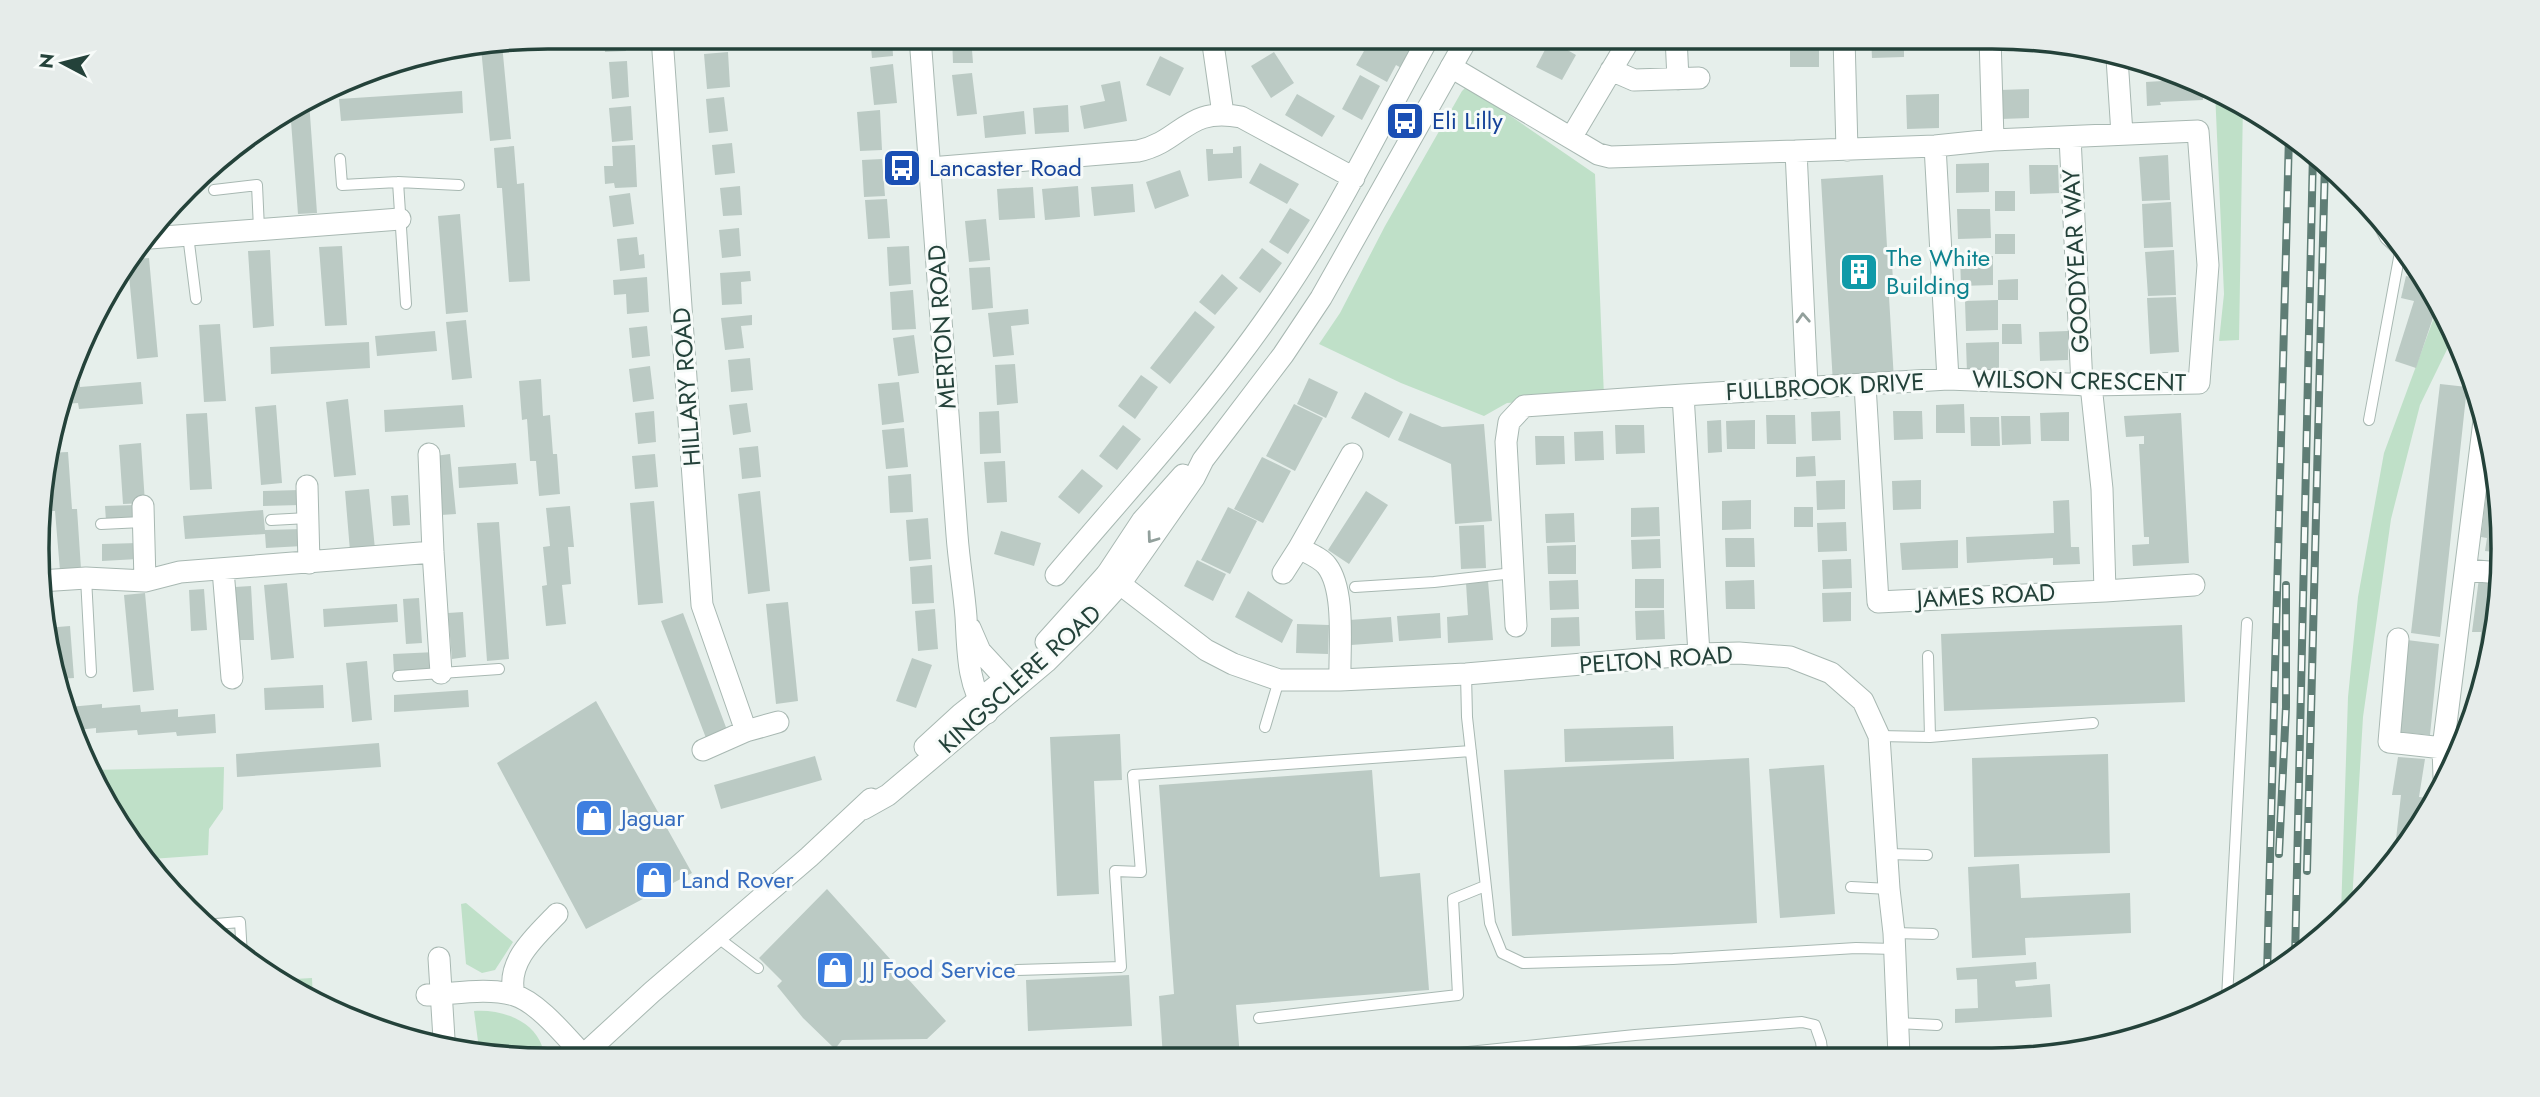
<svg xmlns="http://www.w3.org/2000/svg" width="2540" height="1097" font-family="Jost,sans-serif">
<style>
.green{fill:#bfe0c8}
.building{fill:#bbcac4}
.lines{fill:none;stroke-linecap:round;stroke-linejoin:round}
.service-casing{stroke:#a8b8b2;stroke-width:12}
.minor-casing{stroke:#a8b8b2;stroke-width:23}
.tertiary-casing{stroke:#a8b8b2;stroke-width:23}
.service{stroke:#fff;stroke-width:10}
.minor{stroke:#fff;stroke-width:21}
.tertiary{stroke:#fff;stroke-width:21}
.rail-casing{stroke:#5f7d75;stroke-width:8}
.rail{stroke:#f7fbf9;stroke-width:5;stroke-dasharray:16;stroke-linecap:butt}
.oneway{stroke:#92a09c}
.labels{text-anchor:middle;stroke-width:6;stroke-linejoin:round;paint-order:stroke}
.transit-label{font-size:24px;fill:#164399;stroke:#f7fbf9;text-anchor:start}
.culture-label{font-size:24px;fill:#0d838f;stroke:#f7fbf9;text-anchor:start}
.street-label{font-size:24px;fill:#24423a;stroke:#f7fbf9}
.shop-label{font-size:24px;fill:#366cbe;stroke:#f7fbf9;text-anchor:start}
.rim{fill:none;stroke:#24423a;stroke-width:3.5}
</style>
<rect width="100%" height="100%" fill="#e6efeb"/>
<path class="green" d="M1467,86L1595,174L1604,397L1507,403L1484,416L1401,383L1319,344L1340,313L1385,226L1462,91Z
M2215,91L2243,103L2239,340L2219,341L2224,294Z
M2439,304L2455,333L2420,405L2391,519L2363,717L2352,902L2341,914L2348,697L2358,597L2384,453Z
M224,767L223,809L209,829L208,855L151,859L105,804L92,770Z
M466,903L513,942L495,970L482,973L466,964L461,904Z
M312,978L313,1001L293,992L277,980Z
M474,1011C501,1009 533,1020 542,1046L534,1058L479,1049Z"/>
<path class="building" d="M604,37H625L626,51L605,52Z
M701,37H730L731,41L702,44Z
M870,37H892L893,56L872,58Z
M952,37H971L973,63H953Z
M1364,37H1406L1402,44L1414,51L1403,69L1396,65L1387,82L1356,65L1364,51L1358,48Z
M1871,37H1904V57L1872,58Z
M1790,38H1819V67H1790Z
M1550,40L1576,55L1562,80L1536,67Z
M502,44L511,139L490,141L481,48Z
M728,52L730,87L707,89L704,54Z
M1274,52L1294,83L1271,98L1251,66Z
M1160,56L1184,68L1170,96L1146,85Z
M627,61L629,97L612,99L609,62Z
M893,64L897,103L874,105L870,67Z
M2161,66L2202,85L2203,100L2160,102L2161,105L2147,106L2146,82L2162,81Z
M972,73L977,114L957,116L952,75Z
M1360,75L1380,86L1362,120L1342,109Z
M1120,81L1127,121L1084,129L1080,106L1105,101L1101,85Z
M2029,89V118L2001,119L2000,90Z
M462,91L463,113L341,121L339,99Z
M1297,94L1335,116L1322,137L1285,115Z
M1939,94V128L1907,129L1906,95Z
M724,97L728,131L709,133L706,99Z
M302,101H309L317,213L298,214L290,108Z
M1068,105L1069,132L1035,134L1033,108Z
M631,106L633,140L612,142L609,108Z
M880,110L882,150L860,151L857,112Z
M1024,111L1026,134L985,138L983,116Z
M269,122L270,136L249,137Z
M732,143L735,173L715,175L712,145Z
M635,145L637,187L615,188L614,183L605,184L604,166H613L612,146Z
M514,146L517,184L524,183L530,281L509,282L502,188H497L494,148Z
M1241,146L1242,178L1208,181L1206,149H1213V154L1233,153V147Z
M2168,155L2170,200L2142,201L2139,157Z
M882,159L885,196L864,197L862,160Z
M1260,163L1299,184L1287,204L1249,183Z
M1989,163V192L1956,193V164Z
M2029,165H2058L2059,193L2030,194Z
M1180,170L1189,196L1155,209L1146,182Z
M1883,175L1887,247H1891L1894,297H1889L1894,380L1833,384L1821,179Z
M1133,184L1135,212L1094,216L1091,187Z
M740,186L742,215L723,216L720,188Z
M1078,186L1080,217L1045,220L1042,189Z
M1033,187L1035,218L999,220L997,189Z
M1995,191H2015V211H1995Z
M630,193L634,224L613,227L609,196Z
M887,199L890,238L868,239L865,200Z
M2171,202L2173,247L2144,248L2142,204Z
M1290,208L1310,220L1288,254L1269,242Z
M1957,209H1990L1991,238L1958,239Z
M460,214L468,312L446,314L438,216Z
M986,219L990,260L969,262L965,221Z
M739,228L741,256L722,258L719,230Z
M1995,234H2015V254H1995Z
M637,237L639,255L644,254L645,268L620,271L617,239Z
M342,246L347,325L325,326L319,247Z
M909,246L911,284L889,286L887,247Z
M1262,248L1282,263L1260,293L1239,278Z
M270,250L274,326L253,328L248,251Z
M2174,250L2176,295L2148,296L2145,252Z
M1993,256V285L1961,286L1960,257Z
M149,258L158,357L137,359L128,265L133,259Z
M990,267L993,308L972,310L969,268Z
M750,271L751,281L741,282L742,304L722,305L720,273Z
M1222,274L1238,288L1215,315L1199,302Z
M2406,276L2425,281L2438,303L2416,368L2395,361L2414,301L2401,298Z
M647,277L649,312L627,314L626,294L614,295L613,280Z
M2018,279V300H1998V280Z
M913,290L916,329L892,330L890,292Z
M2176,297L2179,352L2150,354L2147,298Z
M1998,300V330L1966,331L1965,301Z
M1028,309L1029,324L1011,326L1014,355L993,357L988,313Z
M1195,311L1215,327L1170,384L1150,368Z
M752,315V325L741,326L744,348L725,350L721,318Z
M466,320L472,378L452,380L446,322Z
M220,324L226,401L204,402L199,325Z
M2002,324H2021L2022,344H2002Z
M647,326L650,356L632,358L629,328Z
M435,331L437,351L377,356L375,336Z
M2068,331V360L2040,361L2039,332Z
M914,335L919,373L898,376L893,338Z
M369,342L370,368L271,374L270,347Z
M1999,342V371L1967,373L1966,343Z
M750,358L753,390L731,392L728,360Z
M1015,364L1018,403L997,405L995,365Z
M650,366L654,399L633,402L629,369Z
M1141,375L1158,387L1135,419L1118,406Z
M1309,378L1338,392L1326,418L1297,404Z
M541,379L543,416L550,415L553,454H557L560,494L539,496L536,461H530L527,419L522,420L519,381Z
M80,382V387L141,382L143,404L79,409L78,403L64,404L71,383Z
M899,382L904,422L882,425L878,384Z
M2440,384L2467,387L2440,637L2411,633Z
M1365,392L1403,412L1389,438L1351,418Z
M348,399L356,475L334,477L326,402Z
M747,403L751,432L733,435L729,405Z
M1294,404L1323,418L1295,471L1266,456Z
M1964,404L1965,433H1936V405Z
M276,405L282,483L261,485L255,407Z
M463,405L465,427L385,432L384,410Z
M654,411L656,442L638,444L635,413Z
M999,411L1001,453L980,454L979,412Z
M1840,411L1841,440L1812,441L1811,412Z
M1893,411H1922L1923,439L1894,440Z
M2069,412V441H2041L2040,413Z
M207,413L212,489L190,490L186,414Z
M1410,413L1442,427L1484,424L1492,521L1455,524L1451,464L1398,440Z
M2181,413L2189,563L2133,566L2132,545L2149,544V537H2144L2139,444H2144V436L2126,437L2124,416Z
M1766,415H1795L1796,444H1767Z
M2001,416H2030L2031,444L2002,445Z
M1970,417H1999L2000,446H1971Z
M1721,420L1722,452L1708,453L1707,421Z
M1755,420V449H1727L1726,421Z
M1123,425L1141,439L1117,470L1099,456Z
M1615,425H1644L1645,453L1616,454Z
M904,428L908,467L886,469L882,430Z
M1603,431L1604,460L1575,461L1574,432Z
M1535,436H1564L1565,464L1536,465Z
M141,443L145,503L123,504L119,445Z
M758,446L761,477L742,479L739,448Z
M68,452L72,509H77L81,569L60,571L55,511H51L46,453Z
M2491,453L2502,515L2501,553L2485,551L2487,538L2481,537Z
M450,454L456,514L441,515L435,456Z
M655,454L658,487L635,489L632,456Z
M1815,456L1816,476L1796,477V457Z
M1262,457L1291,471L1263,523L1234,509Z
M1005,461L1007,502L987,503L984,462Z
M516,463L518,484L459,488L458,467Z
M1082,469L1103,486L1079,514L1058,497Z
M911,474L913,512L890,513L888,476Z
M1845,480V509L1817,510L1816,481Z
M1921,480V509L1893,510L1892,481Z
M369,489L375,549L350,551L345,491Z
M300,490V505L263,506V491Z
M760,491L770,591L748,594L738,494Z
M1366,491L1388,505L1349,564L1328,550Z
M408,495L410,525L393,526L391,496Z
M1751,500V529L1722,530V501Z
M2069,500L2071,547H2079L2080,564L2053,565V558L1967,563L1966,537L2054,533L2053,501Z
M654,501L663,603L638,605L630,503Z
M135,505V520L106,521L105,506Z
M570,506L574,547H568L571,584L562,585L566,624L546,626L542,586L547,585L543,547L550,546L546,508Z
M1228,507L1257,521L1230,574L1201,560Z
M1659,507L1660,536L1631,537V508Z
M1794,507H1813V527H1794Z
M263,510L265,530L303,529V546L266,548L265,534L185,539L183,516Z
M1574,513L1575,542L1546,543L1545,514Z
M928,518L931,559L909,561L906,520Z
M499,522L509,659L487,661L477,523Z
M1846,522L1847,551L1818,552L1817,523Z
M1484,525L1486,568L1461,569L1459,526Z
M1001,531L1041,543L1034,566L994,554Z
M1725,538H1754L1755,567H1726Z
M1660,539L1661,568L1632,569L1631,540Z
M1958,540V568L1902,570L1900,543Z
M138,543V559L102,561V544Z
M1576,545V574H1548L1547,546Z
M1851,559L1852,588L1823,589L1822,560Z
M1197,560L1226,574L1213,601L1184,586Z
M932,565L934,603L912,604L910,567Z
M2479,578L2500,580L2499,616L2476,713L2471,724L2481,632H2472Z
M1635,579H1664V608H1635Z
M1578,580L1579,609L1550,610L1549,581Z
M1754,580L1755,609H1726L1725,581Z
M1488,581L1493,640L1448,643L1447,617L1468,615L1466,583Z
M287,583L294,658L271,660L264,585Z
M251,586L254,640H238L235,587Z
M204,589L207,630L191,631L189,590Z
M1248,591L1293,620L1282,643L1235,617Z
M1851,592V621L1823,622L1822,593Z
M145,593L154,690L133,692L124,595Z
M419,598L422,643L406,644L403,599Z
M788,602L798,701L776,704L766,604Z
M397,604L398,622L324,627L323,609Z
M935,609L938,649L918,651L915,611Z
M1664,610L1665,639L1636,640L1635,611Z
M463,612L466,657L452,659L448,613Z
M683,613L727,730L706,738L661,621Z
M1440,613L1441,638L1399,641L1397,616Z
M1391,617L1393,642L1351,645L1349,620Z
M1579,617L1580,646L1551,647V618Z
M1297,624L1329,625L1328,654L1296,653Z
M2182,625L2185,702L1944,711L1941,634Z
M70,626L74,678L58,679L55,650H47L45,628Z
M2407,640L2439,644L2430,735L2398,732Z
M436,652L437,670L394,672L393,654Z
M912,658L932,665L916,708L896,701Z
M367,661L372,720L352,722L346,663Z
M323,685L324,708L265,710L264,688Z
M468,690L469,707L394,712V695Z
M596,701L692,873L586,929L497,763Z
M102,704V708L140,705L141,712L178,709V717L215,714L216,733L177,736L176,732L138,735L137,730L96,733V728L77,730L69,707Z
M1673,726L1674,759L1565,762L1564,729Z
M1120,734L1122,780L1094,781L1099,894L1057,896L1050,737Z
M379,743L381,767L237,777L236,754Z
M2108,754L2110,853L1974,857L1972,758Z
M815,756L822,780L721,809L714,785Z
M2398,757L2425,759L2419,797L2430,798L2429,809L2417,833L2394,857L2401,795H2392Z
M1749,758L1757,923L1512,936L1504,770Z
M1824,765L1835,914L1780,918L1769,769Z
M1372,770L1380,877L1420,873L1429,990L1236,1005L1240,1058H1163L1159,996L1174,994L1159,785Z
M2019,864L2021,898L2130,893L2131,933L2025,938L2026,955L1972,958L1968,867Z
M827,889L946,1021L927,1039L842,1040L835,1049L803,1018L777,986L782,981L759,958Z
M2036,962L2037,979L2015,981L2016,987L2050,984L2052,1017L1955,1023V1009L1978,1008L1977,979L1957,980L1956,968Z
M1129,975L1132,1026L1028,1031L1026,980Z
M1743,1047L1744,1057H1651V1055Z
M789,1056L790,1060H746V1057Z"/>
<g class="lines">
<defs>
<path id="service" d="M340,159L342,185L398,182L459,185
M398,182L406,304
M214,190L257,185L259,229
M188,235L196,299
M2369,420L2401,247
M271,520L308,518
M101,524L142,522
M86,578L91,672
M1355,587L1434,582L1513,573
M1928,656L1930,737
M1466,674L1467,717L1490,923L1502,953L1523,963L1673,959L1856,948L1895,949
M398,676L499,669
M1265,727L1279,680
M1879,736L1930,737L2093,723
M1887,854L1927,855
M1851,887L1889,889
M204,925L240,922L242,955
M1894,933L1933,934
M717,937L758,968
M1017,970L1121,967L1115,871L1141,872L1133,775L1471,751
M2227,998L2247,623
M1259,1018L1458,995L1453,899L1485,886
M1897,1023L1937,1025
M1410,1058L1635,1035L1802,1022L1815,1025L1821,1042L1823,1057"/>
<path id="minor" d="M662,37L702,605L746,731
M920,37L957,535C959,563 964,590 966,617C968,651 967,684 987,713
M1212,37L1223,114
M1676,37L1678,79
M1844,37L1847,150
M1990,37L1993,140
M2117,58L2122,134
M1451,67L1598,154L1610,157L1796,151
M1611,70L1634,80L1699,78
M2070,137L2082,385
M1571,138L1631,37
M1935,146L1948,379
M930,168L1138,151C1183,141 1186,106 1241,117L1354,178
M2384,223L2390,235L2405,249
M150,238L400,219
M1865,385L1878,602L2105,591L2102,489L2091,385
M429,454L433,552L441,673
M307,486L309,563
M143,506L145,581
M223,570L232,678
M2466,570L2500,573
M1283,573L1299,548
M1107,574L1206,650L1233,664L1279,680H1340L1466,674L1699,654L1739,653L1790,657L1831,673L1863,701L1879,736L1889,889L1894,933L1899,1056
M1056,575C1132,485 1214,397 1280,299C1337,216 1380,125 1429,37
M40,581L86,578L145,581L180,572L433,552
M2105,591L2194,585
M1516,626L1506,442L1509,422L1524,406L1683,395
M970,628L980,651L1014,688
M2398,639L2389,742L2443,748
M1699,654L1683,395L1948,379L2091,385L2199,383L2208,265L2198,131L1993,140L1935,146L1796,151L1807,386
M1340,680C1339,650 1346,591 1327,566C1321,558 1308,553 1299,548L1352,454
M703,750L746,731L778,722
M2444,777L2443,748L2485,413
M439,958L444,1039
M514,994C506,961 536,936 557,914
M427,995C454,994 487,987 514,995C538,1002 566,1037 583,1055"/>
<path id="tertiary" d="M1046,642L1107,574L1142,521L1183,475
M925,747L961,714L1004,680
M863,809L888,795L1046,662L1085,623L1120,584L1194,478L1203,460L1283,355L1321,298L1468,37
M578,1060L652,992L809,857L871,799"/>
</defs>
<use href="#service" class="service-casing"/>
<use href="#minor" class="minor-casing"/>
<use href="#tertiary" class="tertiary-casing"/>
<use href="#service" class="service"/>
<use href="#minor" class="minor"/>
<use href="#tertiary" class="tertiary"/>
<defs>
<path id="rail" d="M2279,854L2286,707V585
M2307,871L2325,161
M2295,959L2313,152
M2267,975L2289,135"/>
</defs>
<use href="#rail" class="rail-casing"/>
<use href="#rail" class="rail"/>
</g>
<defs><path id="oneway-chevron" d="M-2-3.5L2.5 0L-2 3.5" fill="none" stroke-width="1.6" stroke-linecap="round" stroke-linejoin="round" transform="scale(1.75)"/></defs>
<g class="oneway">
<use href="#oneway-chevron" transform="translate(1803 318) rotate(-93)"/>
<use href="#oneway-chevron" transform="translate(1152 538) rotate(126)"/>
</g>
<defs>
<symbol id="bus-square" viewBox="-11 -11 22 22"><rect x="-9" y="-9" width="18" height="18" rx="4" fill="#1a4fb4" stroke="#f7fbf9"/><path d="M-5-6H5V4H4V6H2V4H-2V6H-4V4H-5ZM-3.5-4V0h7V-4ZM-3.5 1.2v1.5H-2V1.2ZM2 1.2v1.5H3.5V1.2Z" fill="#fff"/></symbol>
<symbol id="building-square" viewBox="-11 -11 22 22"><rect x="-9" y="-9" width="18" height="18" rx="4" fill="#0f9aa8" stroke="#f7fbf9"/><path d="M-4-6H4V6H1V3H-1V6H-4ZM-2.5-4.3h1.7v1.8h-1.7ZM.8-4.3h1.7v1.8H.8ZM-2.5-1h1.7V.8h-1.7ZM.8-1h1.7V.8H.8Z" fill="#fff"/></symbol>
<symbol id="shop-square" viewBox="-11 -11 22 22"><rect x="-9" y="-9" width="18" height="18" rx="4" fill="#3f7fe0" stroke="#f7fbf9"/><path d="M-5-2.5h2.3a2.7 3.5 0 0 1 5.4 0H5L5.5 6h-11ZM-1.5-2.5h3a1.5 2.3 0 0 0-3 0Z" fill="#fff"/></symbol>
</defs>
<g fill-rule="evenodd">
<use href="#bus-square" x="1383" y="99" width="44" height="44"/>
<use href="#bus-square" x="880" y="146" width="44" height="44"/>
<use href="#building-square" x="1837" y="250" width="44" height="44"/>
<use href="#shop-square" x="572" y="796" width="44" height="44"/>
<use href="#shop-square" x="632" y="858" width="44" height="44"/>
<use href="#shop-square" x="813" y="948" width="44" height="44"/>
</g>
<g class="labels">
<g class="transit-label">
<text x="1432" y="129">Eli Lilly</text>
<text x="929" y="176">Lancaster Road</text>
</g>
<g class="culture-label">
<text x="1886" y="266">The White<tspan x="1886" dy="28">Building</tspan></text>
</g>
<g class="street-label">
<text transform="translate(2076 261) rotate(-93)" y="8">GOODYEAR WAY</text>
<text transform="translate(942 327) rotate(-94)" y="8">MERTON ROAD</text>
<text transform="translate(2079 381) rotate(1)" y="8">WILSON CRESCENT</text>
<text transform="translate(687 387) rotate(-94)" y="8">HILLARY ROAD</text>
<text transform="translate(1825 387) rotate(-3)" y="8">FULLBROOK DRIVE</text>
<text transform="translate(1986 596) rotate(-3)" y="8">JAMES ROAD</text>
<text transform="translate(1656 660) rotate(-4)" y="8">PELTON ROAD</text>
<text transform="translate(1020 679) rotate(-42)" y="8">KINGSCLERE ROAD</text>
</g>
<g class="shop-label">
<text x="621" y="826">Jaguar</text>
<text x="681" y="888">Land Rover</text>
<text x="862" y="978">JJ Food Service</text>
</g>
</g>
<path d="M0 0H2540V1097H0ZM548 49H1992A499 499 0 0 1 2491 548V549A499 499 0 0 1 1992 1048H548A499 499 0 0 1 49 549V548A499 499 0 0 1 548 49Z" fill="#e6ecea" fill-rule="evenodd"/>
<path class="rim" d="M548 49H1992A499 499 0 0 1 2491 548V549A499 499 0 0 1 1992 1048H548A499 499 0 0 1 49 549V548A499 499 0 0 1 548 49Z"/>
<g transform="translate(63 63) rotate(277)" stroke="#f7fbf9" stroke-width="5" paint-order="stroke">
<path d="M0-5L12 26L0 18L-12 26Z" fill="#24423a"/>
<text y="-10" font-size="19" font-weight="bold" text-anchor="middle" fill="#24423a">N</text>
</g>
</svg>
